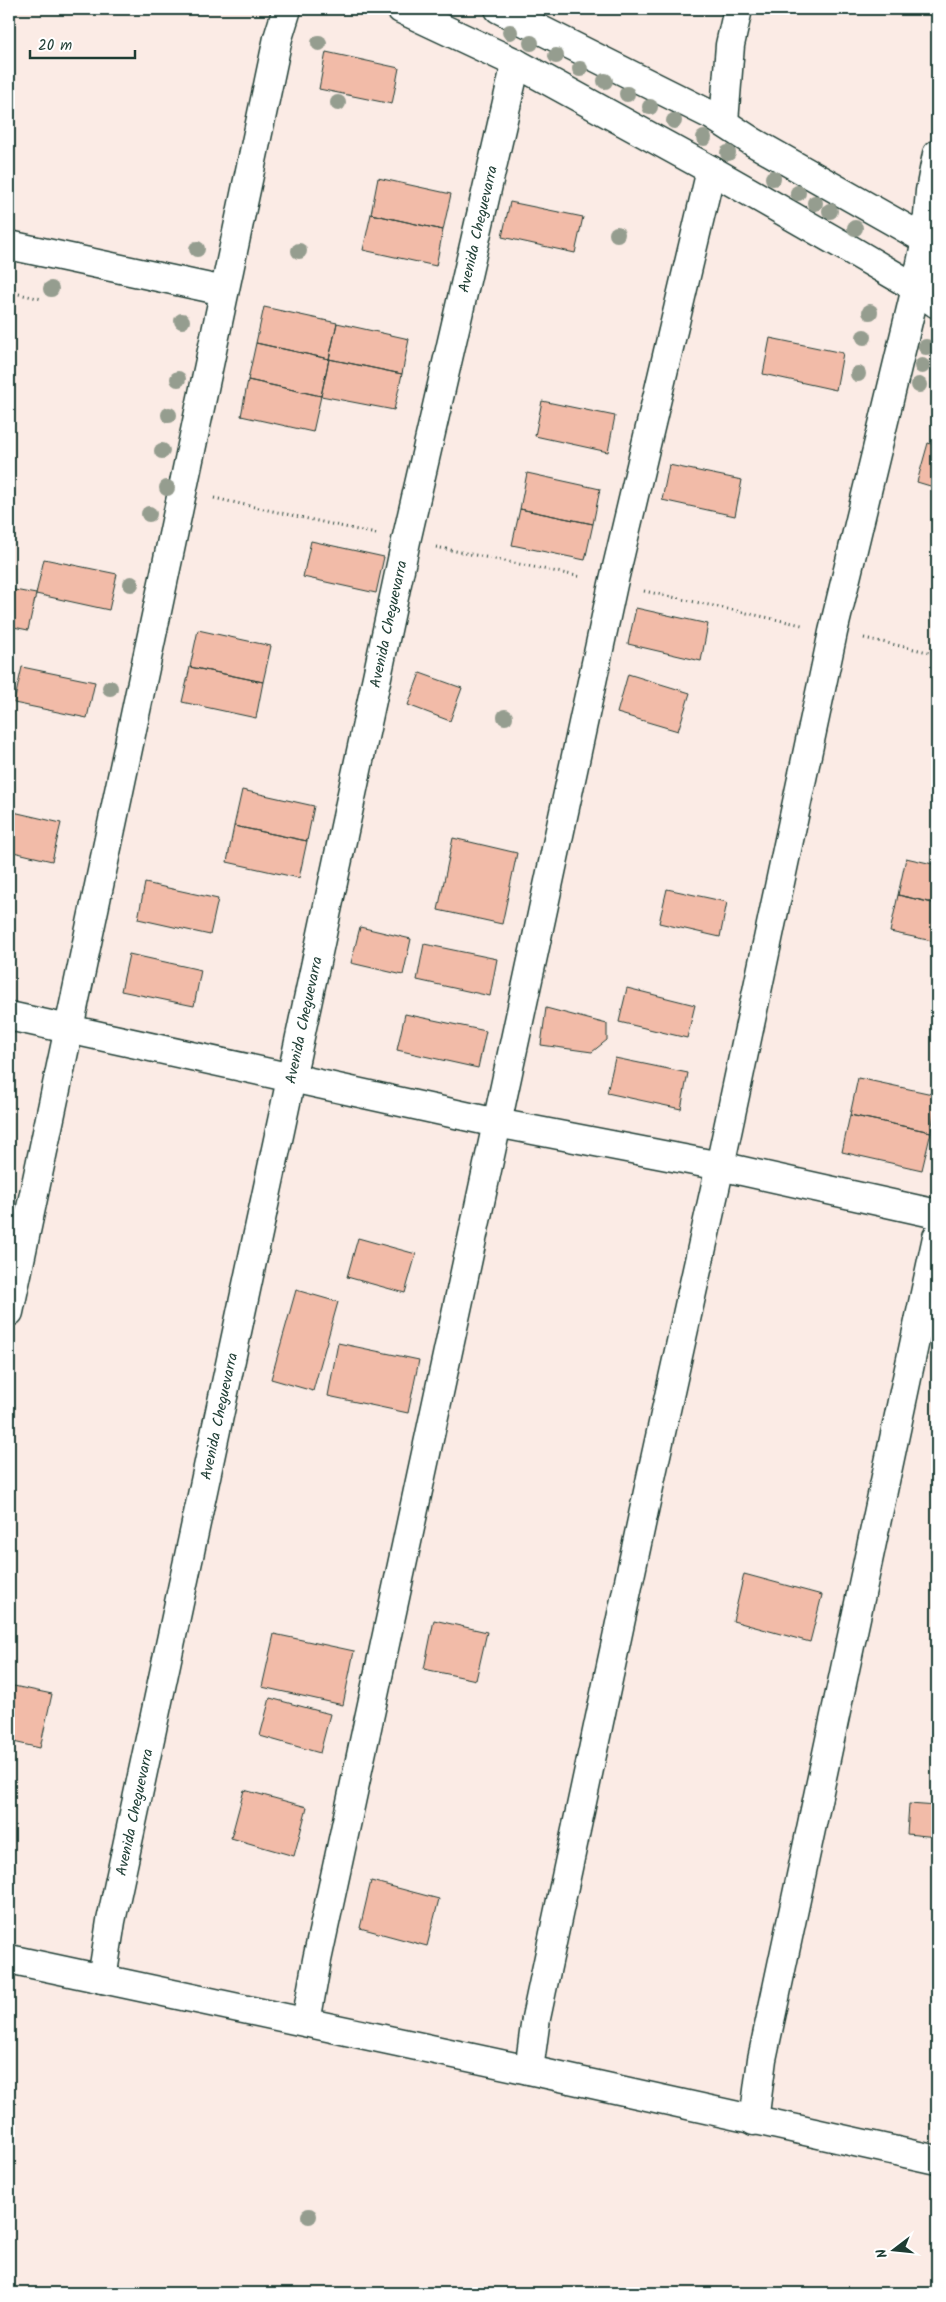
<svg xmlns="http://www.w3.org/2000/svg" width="946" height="2302" font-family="Kalam,sans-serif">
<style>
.building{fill:#f2bba8;stroke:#1f3d34}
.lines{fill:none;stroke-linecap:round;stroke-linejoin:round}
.minor-casing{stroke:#1f3d34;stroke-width:31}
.path{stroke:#1f3d34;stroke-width:3;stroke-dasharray:1 4;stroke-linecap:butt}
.minor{stroke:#fff;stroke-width:28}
.tree{fill:#959d8f}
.labels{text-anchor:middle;stroke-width:4.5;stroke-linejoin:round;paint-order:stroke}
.street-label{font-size:15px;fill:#1f3d34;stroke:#fff}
</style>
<rect width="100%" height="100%" fill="#fbebe5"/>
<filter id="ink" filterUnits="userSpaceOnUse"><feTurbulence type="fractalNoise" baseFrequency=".02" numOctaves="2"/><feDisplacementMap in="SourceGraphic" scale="10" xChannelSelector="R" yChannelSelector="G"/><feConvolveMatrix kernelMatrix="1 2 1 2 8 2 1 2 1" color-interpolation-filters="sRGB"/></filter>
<g filter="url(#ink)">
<path class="building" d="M326,52L399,68L392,104L319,89Z
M378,178L451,194L443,230L371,214Z
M510,202L583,217L575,253L502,237Z
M371,214L443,230L436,266L363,250Z
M264,307L337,323L329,359L256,343Z
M337,323L409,339L402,374L329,359Z
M770,338L843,353L836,390L763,374Z
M256,343L329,359L321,396L248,380Z
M329,359L402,374L394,410L321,396Z
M248,380L321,396L313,432L241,416Z
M542,401L615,416L608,452L535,436Z
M928,443L937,446V488L917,482Z
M669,465L742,480L735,516L662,500Z
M527,473L600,489L593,524L520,509Z
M520,509L593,524L585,560L512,545Z
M311,541L384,557L376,593L303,577Z
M44,559L117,574L109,610L36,594Z
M9,589L36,594L28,630L9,626Z
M636,608L708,624L701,661L628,644Z
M198,630L271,646L263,682L190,667Z
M22,667L95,682L87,718L14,703Z
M190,667L263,682L256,718L182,702Z
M420,673L462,688L450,721L408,705Z
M628,674L690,693L678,731L617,713Z
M242,790L314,806L307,841L234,826Z
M9,811L61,823L52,861L9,851Z
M234,826L307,841L299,878L227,862Z
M453,838L517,853L502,924L438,910Z
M906,858L937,865V904L898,895Z
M145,883L218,899L210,935L138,919Z
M667,889L727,902L720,937L659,923Z
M898,895L937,904V942L890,932Z
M360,927L411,939L403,975L351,963Z
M424,944L497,959L490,996L417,980Z
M129,954L201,970L194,1006L121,991Z
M627,988L695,1005L687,1038L619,1022Z
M546,1008L607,1024V1040L592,1052L541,1045Z
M405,1014L486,1031L478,1068L397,1050Z
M615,1058L688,1073L681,1109L607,1093Z
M858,1078L937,1095L931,1132L850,1115Z
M850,1115L931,1132L922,1170L842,1152Z
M358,1238L416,1254L405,1293L347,1277Z
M296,1290L338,1302L313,1391L271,1379Z
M338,1343L419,1360L408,1413L328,1396Z
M744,1574L822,1595L810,1642L733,1621Z
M434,1620L487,1632L476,1680L424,1669Z
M274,1634L354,1651L343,1705L262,1687Z
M9,1685L52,1694L40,1748L9,1741Z
M270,1698L330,1714L320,1753L260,1736Z
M244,1790L307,1807L294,1856L231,1838Z
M909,1804L937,1806V1837L907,1834Z
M371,1881L439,1899L427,1946L360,1928Z"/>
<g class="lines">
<defs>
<g id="minor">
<path d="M401,9L516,63L711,170L851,250L916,288L937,304"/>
<path d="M499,9L713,116L753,142L937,246"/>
<path d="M724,122L730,45L738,9"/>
<path d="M9,245L224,291"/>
<path d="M9,1016L497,1123L720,1166L937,1214"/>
<path d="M9,1312L278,38L287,9"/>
<path d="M9,1959L529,2070L937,2160"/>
<path id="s1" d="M102,1979L111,1921L406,541L516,63"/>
<path d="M306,2022L317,1960L613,584L711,170"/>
<path d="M529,2070L536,2018L652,1473L720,1166L833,632L916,288L926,239L930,191L937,154"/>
<path d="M754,2121L762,2059L937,1237"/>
</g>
</defs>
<use href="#minor" class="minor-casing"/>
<path class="path" d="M14,293L42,299
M214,498L376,534
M436,547L582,577
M644,591L802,625
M864,638L937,654"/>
<use href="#minor" class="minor"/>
</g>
<g class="tree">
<circle cx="510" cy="32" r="8"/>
<circle cx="319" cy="43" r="8"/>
<circle cx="531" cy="43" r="8"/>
<circle cx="556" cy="56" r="8"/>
<circle cx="580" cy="69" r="8"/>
<circle cx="605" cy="81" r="8"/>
<circle cx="627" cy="94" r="8"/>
<circle cx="338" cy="103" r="8"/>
<circle cx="650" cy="107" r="8"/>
<circle cx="674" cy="121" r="8"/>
<circle cx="704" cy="138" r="8"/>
<circle cx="728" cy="153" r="8"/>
<circle cx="773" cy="178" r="8"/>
<circle cx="798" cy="193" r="8"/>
<circle cx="815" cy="203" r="8"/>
<circle cx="830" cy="211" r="8"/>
<circle cx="855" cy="228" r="8"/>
<circle cx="617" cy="234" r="8"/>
<circle cx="197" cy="249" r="8"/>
<circle cx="299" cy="251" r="8"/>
<circle cx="51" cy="289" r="8"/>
<circle cx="870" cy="312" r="8"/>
<circle cx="182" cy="321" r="8"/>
<circle cx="864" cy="337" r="8"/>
<circle cx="926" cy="347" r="8"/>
<circle cx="922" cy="366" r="8"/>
<circle cx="858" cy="374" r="8"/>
<circle cx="178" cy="379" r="8"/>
<circle cx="919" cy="385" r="8"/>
<circle cx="169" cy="415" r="8"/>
<circle cx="162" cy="451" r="8"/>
<circle cx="167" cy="488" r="8"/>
<circle cx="149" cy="514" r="8"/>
<circle cx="131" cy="584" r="8"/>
<circle cx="110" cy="688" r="8"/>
<circle cx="505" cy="717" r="8"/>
<circle cx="309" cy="2216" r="8"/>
</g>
</g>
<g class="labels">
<g class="street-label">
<text dy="5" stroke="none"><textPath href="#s1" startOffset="1790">Avenida Cheguevarra</textPath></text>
<text dy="5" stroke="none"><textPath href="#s1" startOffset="1385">Avenida Cheguevarra</textPath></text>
<text dy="5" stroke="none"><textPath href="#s1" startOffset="980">Avenida Cheguevarra</textPath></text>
<text dy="5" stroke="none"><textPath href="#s1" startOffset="575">Avenida Cheguevarra</textPath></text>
<text dy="5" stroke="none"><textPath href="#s1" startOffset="170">Avenida Cheguevarra</textPath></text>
</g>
</g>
<rect width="946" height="2302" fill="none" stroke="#fff" stroke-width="30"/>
<rect x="15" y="15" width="916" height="2272" fill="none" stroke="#1f3d34" stroke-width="2" filter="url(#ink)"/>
<g transform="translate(894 2250) rotate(254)" stroke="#ffffff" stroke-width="4" paint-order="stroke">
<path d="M0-4L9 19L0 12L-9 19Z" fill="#1f3d34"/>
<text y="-8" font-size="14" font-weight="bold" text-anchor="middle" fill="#1f3d34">N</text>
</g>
<path d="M30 50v8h105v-8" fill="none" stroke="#1f3d34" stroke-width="2.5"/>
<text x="38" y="50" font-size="15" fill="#1f3d34" stroke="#ffffff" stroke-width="4" paint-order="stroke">20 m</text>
</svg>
